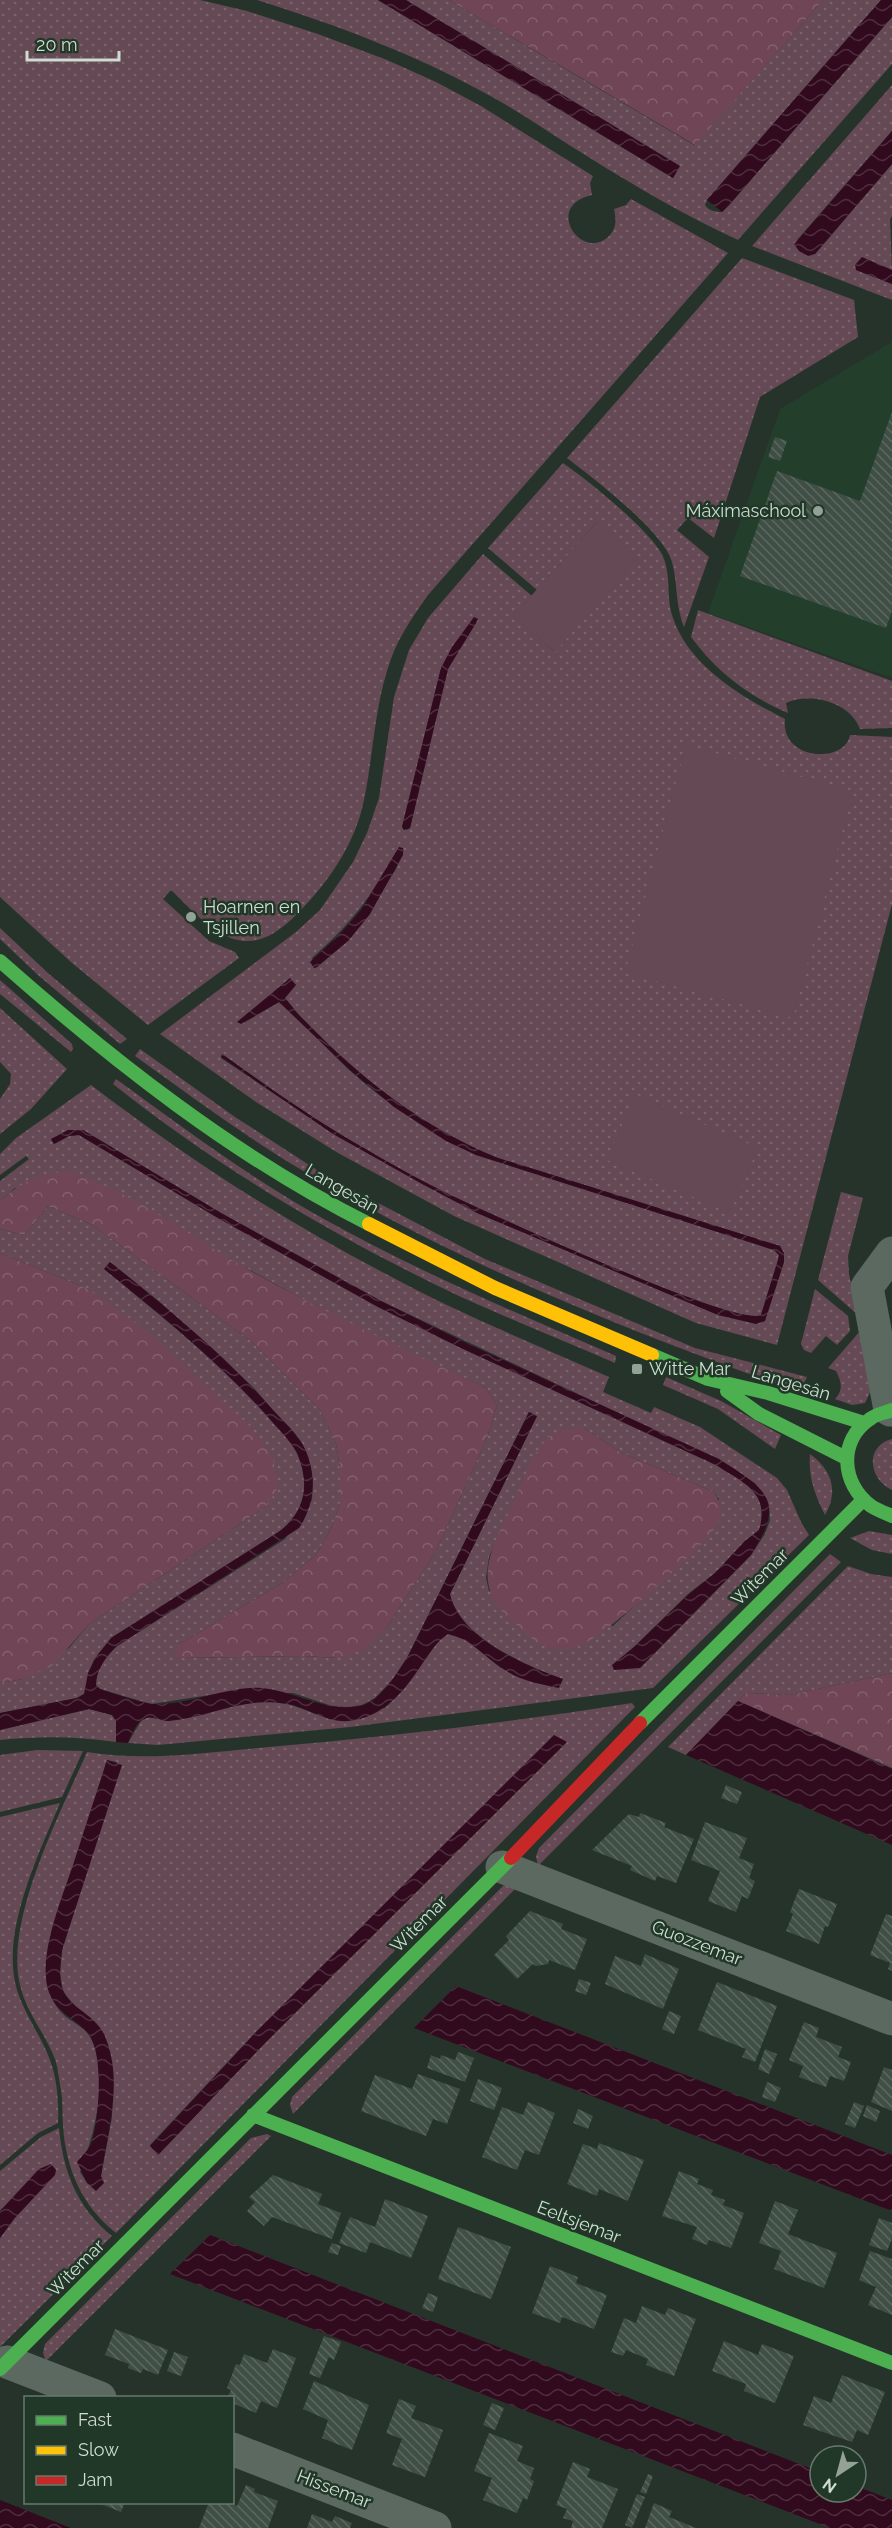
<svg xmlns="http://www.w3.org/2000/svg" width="892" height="2528" font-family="Raleway,sans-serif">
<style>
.built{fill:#233f2c}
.grass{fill:url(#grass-dots);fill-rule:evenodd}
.forest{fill:url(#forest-crowns)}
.garden{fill:#654954}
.water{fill:url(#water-waves)}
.building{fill:url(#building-back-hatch)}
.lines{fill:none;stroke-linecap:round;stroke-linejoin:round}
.street{stroke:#5c6960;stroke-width:33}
.fast{stroke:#4caf50;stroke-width:14}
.slow{stroke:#ffc107;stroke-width:14}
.jam{stroke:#c62828;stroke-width:14}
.poi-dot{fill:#93a197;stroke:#213828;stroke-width:2}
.labels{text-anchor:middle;stroke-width:5;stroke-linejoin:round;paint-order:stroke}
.poi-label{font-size:18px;fill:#cedcd1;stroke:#213828;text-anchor:start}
.street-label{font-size:18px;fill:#cedcd1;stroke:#213828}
</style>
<defs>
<pattern id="grass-dots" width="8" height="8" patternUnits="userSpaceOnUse" patternTransform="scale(1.5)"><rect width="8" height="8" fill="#654954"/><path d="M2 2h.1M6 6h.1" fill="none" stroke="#7a636c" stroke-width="1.8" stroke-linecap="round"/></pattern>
<pattern id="forest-crowns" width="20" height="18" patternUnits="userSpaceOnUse" patternTransform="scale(1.5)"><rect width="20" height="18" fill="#704657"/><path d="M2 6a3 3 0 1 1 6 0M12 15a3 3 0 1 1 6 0" fill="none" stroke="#83606e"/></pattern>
<pattern id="water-waves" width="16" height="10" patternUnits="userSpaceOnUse" patternTransform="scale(1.5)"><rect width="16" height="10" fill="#310a1e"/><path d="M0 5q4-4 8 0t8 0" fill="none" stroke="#4e2d3e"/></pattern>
<pattern id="building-back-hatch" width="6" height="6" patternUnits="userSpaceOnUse" patternTransform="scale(1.5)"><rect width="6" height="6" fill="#404f45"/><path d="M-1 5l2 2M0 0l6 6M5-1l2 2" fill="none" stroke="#5a685f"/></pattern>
</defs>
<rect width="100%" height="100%" fill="#26332a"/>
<path class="built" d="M892,342V678L708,613L780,409Z"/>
<path class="grass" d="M0,0H200L247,11L318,34L387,60L436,82L481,106L593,176L590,183L592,195C542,206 583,264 610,235C617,227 616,218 614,209L626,205L631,199L728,253L428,595C411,619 395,642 387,671C374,713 373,757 364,800C355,846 325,887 292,919C274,935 256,947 231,938C208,930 188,906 171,890L163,899L209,941L235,952L239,958L148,1025L72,963L0,897Z
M257,0H378L673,178L679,166L406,0H449L694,145L823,0H881L707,200L705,205C709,211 715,212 722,212L730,204L892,17V64L738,240C686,216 638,188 590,158C555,137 521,112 485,93C412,53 336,25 257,0Z
M892,85V131L797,240L815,254L892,164V216L890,219L892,270L862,258L856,270L892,284V300L752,246Z
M742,258L854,300L858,337L760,397L714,538L688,518L677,530L709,557L684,627C675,603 678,585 672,562C664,532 593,478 567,458Z
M563,463C589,481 644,526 660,551C673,572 665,596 673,618C689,666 743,698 785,719C780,761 845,764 850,735L892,737V904L777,1345L696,1323L454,1216L338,1153L256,1102L160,1034L296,932L320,910L353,862L367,833L379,798L394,697L409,650L428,618L483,554L532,596L514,616L555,652L597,522L537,590L488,548ZM458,649L448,669L410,828L407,830L402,827L441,668ZM404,850L395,871L349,940L317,967L314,968L312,958C350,925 372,896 396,852ZM295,985L284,998C292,1006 298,1015 306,1022C361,1079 424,1128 498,1158L780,1246L784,1262L765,1320L762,1322L718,1315L477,1213L334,1134L221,1058L222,1054L225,1056C272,1090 319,1123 369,1151C403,1171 438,1190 474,1206C509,1222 740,1328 761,1315L778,1260L779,1255L774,1250L476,1155C430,1132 387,1104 349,1070C326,1048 303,1022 279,1002L242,1024Z
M698,610L892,681V728L860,729C850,702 810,692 786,703L788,713C748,696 716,671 691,637Z
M0,928L49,974L127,1039L120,1044L39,976L0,939Z
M0,980L72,1044L73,1049L71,1052L0,994Z
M0,1008L67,1069L31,1109L0,1134V1099L10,1084L11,1074L0,1062Z
M140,1049L235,1117L323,1174L485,1259L695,1348L807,1377L800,1392C633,1333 473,1269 319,1180C255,1144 195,1099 135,1056Z
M116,1079C181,1126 246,1175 315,1214C412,1269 514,1312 616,1356L615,1363C564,1341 512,1320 461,1297C339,1239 220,1169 113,1084Z
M91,1085C184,1156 282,1220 386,1274C458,1313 534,1344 609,1377L603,1392L651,1413L654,1407L700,1427L777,1478L787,1490L801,1522L809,1535L653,1688L350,1727L158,1745L128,1743L141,1721L148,1717L168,1721L226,1707L263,1701L289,1704L327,1718L385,1708L404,1689L439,1640L448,1634L466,1640L501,1668L562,1679C525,1665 459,1637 450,1594L537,1416L529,1412L407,1658L393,1679L375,1698L362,1705L347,1707L332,1706L293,1693H223L151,1704L100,1689L96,1686C95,1671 106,1656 117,1646L285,1539L312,1500L313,1480L305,1449L254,1388L161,1303L110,1262L104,1269C161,1316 219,1362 268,1417C278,1428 291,1440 297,1453C310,1483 306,1511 280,1531L111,1638L84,1694L77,1698L0,1713V1683L22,1679L69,1648L89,1624L265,1507L88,1289L0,1253V1229L24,1235L48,1206L93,1225L251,1341L320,1410L336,1443L340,1468V1503L331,1529L316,1555L282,1583L181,1643L176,1658L304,1656L338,1658L387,1627L436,1551L487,1438L497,1406L486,1388L342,1321L248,1269L15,1188L0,1201V1181L29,1159L26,1156L0,1175V1154L16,1138ZM83,1130L221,1213L381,1301L631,1419L755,1483L769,1506L770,1520L765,1534L751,1555L640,1668L613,1665L634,1647L688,1594L715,1573L745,1541L759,1530C771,1492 742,1482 716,1465L461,1348L378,1307L218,1218L79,1135L69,1136L54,1144L51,1139ZM584,1428L620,1452L714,1492L719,1499L695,1549L613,1626L489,1591L486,1578L489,1557L534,1458L549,1437Z
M841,1192L863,1198L848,1256L849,1274L858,1315L818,1280Z
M815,1289L848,1316L850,1331L837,1345L826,1336L811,1353L804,1350L801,1344Z
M861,1330L872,1388L865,1403L852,1405L835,1399C844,1390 841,1381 836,1371L828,1368Z
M666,1377L721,1401L781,1435L775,1449L718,1409L663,1385Z
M892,1439V1490C869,1480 864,1446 892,1439Z
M810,1454C832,1470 839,1492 825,1515C815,1495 808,1477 810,1454Z
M869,1531L892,1535V1554L872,1550L850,1538Z
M830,1554L841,1562L538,1866L536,1856L539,1848Z
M848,1566L871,1574L892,1577V1673L790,1695L746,1693L686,1755L668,1747Z
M632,1703L635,1707L116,2233C82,2206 66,2169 63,2126C62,2114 63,2102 61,2090C59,2080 58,2068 55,2059C45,2033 26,2012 20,1985C4,1920 61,1812 87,1752C148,1762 208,1752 269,1747C391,1737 512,1722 632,1703ZM554,1736L566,1742L267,2041L158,2155L150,2145L257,2031ZM107,1760L117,1762L62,1951L60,1973L63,1992L75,2006L113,2079L112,2117L101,2176L87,2183L80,2172C94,2136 111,2073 90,2037C86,2029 76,2024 69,2019C45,2001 46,1975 49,1948Z
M89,1709L112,1715L116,1721V1742C76,1736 40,1736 0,1740V1730Z
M37,1750L83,1751L62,1797L0,1812V1755Z
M60,1803C38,1856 0,1933 17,1990C25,2015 41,2036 50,2060C57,2078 59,2103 58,2123L38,2133L0,2165V1817Z
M505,1884L517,1887L293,2114L290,2105L292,2097Z
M59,2128C63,2171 77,2208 112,2236L0,2347V2238L14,2219L2,2208L0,2211V2171L41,2137Z
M267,2134L271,2136L46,2361L43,2353L45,2344L251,2138Z"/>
<path class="forest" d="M449,0H823L695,145Z
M69,1171C134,1193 190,1236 249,1270C326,1313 406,1350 486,1388L497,1406L487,1438L436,1551L387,1627L362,1650L338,1658L304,1656L176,1658V1650L181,1643L282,1583L316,1555L331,1529L340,1503V1468L336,1443L320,1410L251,1341L93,1225L48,1206L24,1235L0,1229V1201C24,1180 38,1175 69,1171Z
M0,1253L88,1289L150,1333L250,1426L273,1458L277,1479L276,1492L265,1507L89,1624L52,1666L22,1679L0,1683Z
M584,1428L620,1452L714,1492C721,1502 722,1514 716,1526C704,1547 606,1635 583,1644C574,1648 557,1651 547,1647C534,1643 521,1628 511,1620C467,1582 495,1544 514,1501C524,1481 532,1452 549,1437C558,1429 572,1429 584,1428Z
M892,1673V1768L738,1701L746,1693L790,1695Z"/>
<path class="garden" d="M597,522L638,558L555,652L513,616Z
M686,745L853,791L793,1018L625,973Z
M635,1094L758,1148L730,1213L607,1160Z"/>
<path class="water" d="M378,0H406L680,166L673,178Z
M881,0H892V17L730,204L722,212L707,200Z
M892,131V164L815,254L808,256L799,251L794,244L797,241Z
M862,257L892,270V284L856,270L855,265Z
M474,617L478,619L476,623L448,669L410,828L404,830L402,827L441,668L452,647Z
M399,847L403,848V855L370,914L349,940L317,967L314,968L310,962L340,934L361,910Z
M290,978L296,985L285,998C292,1006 298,1015 306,1022C361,1079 424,1128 498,1158L780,1246L784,1253V1262L765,1321L756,1324L718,1315L477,1213L422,1184L333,1134L221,1057L222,1054L225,1056C272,1090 319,1123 369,1151C403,1171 438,1190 474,1206C509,1222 740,1328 761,1315L778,1260L779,1255L774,1250L476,1155L446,1141L394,1107L351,1071L279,1002L241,1024L237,1022Z
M68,1130H83L221,1213L381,1301L464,1342L719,1459C766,1489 787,1500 751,1555L640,1668L614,1670L612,1665L634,1647L689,1594L715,1573L745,1541L759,1530C771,1492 742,1482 716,1465L461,1348L378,1307L218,1218L79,1135L69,1136L54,1144L51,1139Z
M110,1262C167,1308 225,1355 273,1410C284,1422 299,1435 305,1449C317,1475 315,1505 299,1528L117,1646C106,1656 96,1670 96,1685L100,1689C112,1693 142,1703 153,1704C189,1706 225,1686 262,1688C294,1691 328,1713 360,1706C381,1701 396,1674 407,1658L529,1412L537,1416L450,1594C459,1637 525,1666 563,1679L559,1688C538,1684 517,1680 499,1666C482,1654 469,1638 448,1634C437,1641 432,1650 424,1661C406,1689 384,1718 348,1721C326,1723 307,1707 287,1704C242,1696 211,1717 169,1721C162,1722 154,1716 147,1718C137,1720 132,1734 128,1743L116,1742V1721L112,1715L89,1709L0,1730V1713L77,1698L84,1694L88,1673L95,1658L111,1638L280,1531C306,1511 310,1483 297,1453C290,1440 277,1428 268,1417C219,1362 161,1315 104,1269Z
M738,1701L892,1769V1845L686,1755Z
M554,1735L567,1742L267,2041L158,2155L150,2146L257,2031Z
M107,1760L122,1765L62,1950C61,1961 59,1973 61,1983C66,2010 97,2012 106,2039C123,2082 108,2132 101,2176L104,2183L96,2191L87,2183L77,2162C81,2157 88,2150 91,2144C99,2121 105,2051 87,2032C72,2016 52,2011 47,1985C40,1950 62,1898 73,1865C84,1830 96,1795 107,1760Z
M456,1986L892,2155V2211L414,2028Z
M51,2164L56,2170L55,2175L14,2219L0,2238V2211L39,2169Z
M210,2235L820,2472V2492H856V2486L892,2500V2528H830L170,2274Z
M0,2500L71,2528H0Z"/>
<path class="building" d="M892,412V611L886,628L740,576L777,471L860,501Z
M775,437L787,441L780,461L768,457Z
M726,1785L742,1792L737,1804L721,1798Z
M640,1813L666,1823L664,1827L694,1839L676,1883L657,1876L655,1881L630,1870L632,1866L592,1850L629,1814L639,1817Z
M705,1822L747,1838L739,1858L754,1864L749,1878L755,1881L748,1899L742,1896L736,1912L708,1901L720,1871L691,1860Z
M799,1889L837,1904L828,1927L825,1926L819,1944L786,1931L793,1914L790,1912Z
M530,1911L563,1924L561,1929L587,1939L575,1970L549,1960L548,1964L536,1966L533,1964L517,1979L494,1955L509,1940L506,1936Z
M886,1914L892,1916V1971L888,1969L890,1963L870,1955Z
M645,1954L679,1969L663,2009L605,1984L615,1956L641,1966Z
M579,1979L591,1983L586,1995L575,1991Z
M717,1982L777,2006L755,2062L742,2057L746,2049L698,2030Z
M669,2011L681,2016L674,2034L662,2029Z
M804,2022L819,2028L816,2037L842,2047L838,2057L851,2062L844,2081L830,2076L826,2087L799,2077L803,2066L789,2060Z
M765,2049L777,2054L769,2074L758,2069Z
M458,2052L474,2058L465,2082L427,2068L431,2055L440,2059L441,2055L455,2060Z
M884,2067L892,2070V2111L871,2102Z
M418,2074L460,2089L447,2124L433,2119L426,2136L361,2111L375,2075L412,2089Z
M478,2079L502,2088L494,2110L470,2101Z
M767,2082L781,2088L775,2102L762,2097Z
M528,2102L555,2113L539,2155L525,2150L517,2170L482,2157L502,2107L523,2115Z
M854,2102L864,2106L855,2128L845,2124Z
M867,2105L880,2111L876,2122L863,2116Z
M578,2109L593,2116L588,2129L573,2123Z
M599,2143L644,2160L628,2201L599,2189L597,2196L567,2184L583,2144L597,2149Z
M679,2171L699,2179L697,2184L713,2190L711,2195L725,2200L723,2205L744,2213L731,2248L709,2240L707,2245L692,2239L697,2227L662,2216Z
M273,2175L322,2194L318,2204L341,2213L332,2239L272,2217L264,2226L247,2211L255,2202L249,2197Z
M385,2199L428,2216L411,2258L370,2242L366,2253L339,2243L350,2217L375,2227Z
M775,2201L798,2210L788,2234L837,2253L824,2288L774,2269L781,2251L759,2243Z
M879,2218L892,2223V2239L887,2251L869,2245Z
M458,2227L511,2247L491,2299L438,2279Z
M332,2243L341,2246L338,2255L328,2252Z
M870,2251L892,2259V2315L868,2305L876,2287L859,2280Z
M550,2266L578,2277L576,2283L607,2295L594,2329L562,2317L560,2323L532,2313Z
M428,2293L438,2297L433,2312L422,2308Z
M642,2306L665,2315L668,2308L696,2319L674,2376L646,2365L648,2359L626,2350L623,2356L611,2352L624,2318L636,2323Z
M115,2329L168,2350L158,2375L143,2369L141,2373L128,2368L129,2364L105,2355Z
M324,2336L341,2342L334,2360L329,2357L320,2378L309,2374Z
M724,2341L758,2355L762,2344L794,2356L775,2403L744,2391L746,2384L712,2371Z
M273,2349L296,2358L277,2408L261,2401L256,2413L232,2403V2398H227L231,2390L227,2388L236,2364L240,2365L244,2354L267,2363Z
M174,2352L188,2357L181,2376L167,2371Z
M842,2375L885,2392L868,2435L857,2430L852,2442L803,2425L814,2396L831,2403Z
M314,2381L369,2405L352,2450L322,2438L328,2420L303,2409Z
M399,2399L416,2406L411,2418L443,2430L425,2477L392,2465L402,2439L386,2433Z
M492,2403L504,2408L495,2430L483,2425Z
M489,2433L523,2446L517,2461L534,2468L530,2479L534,2481L527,2500L523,2498L517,2513L483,2500L492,2478L474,2471Z
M573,2462L590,2469L587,2477L618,2489L602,2528H571L573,2521L563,2518L567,2509L556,2505Z
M648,2474L653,2476L646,2494L640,2492Z
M246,2485L255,2489L254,2492L278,2501L268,2528H199L209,2502H229L237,2506Z
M637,2494L645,2497L632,2528L625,2525Z
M102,2502H125L121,2512L101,2504Z
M654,2503L672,2511L669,2517L696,2528H645Z
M312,2514L332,2522L335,2516L352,2523L350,2528H307Z"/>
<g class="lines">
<path class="street" d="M890,1410L867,1287L892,1253
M502,1867L892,2019
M7,2362L100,2398
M232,2449L435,2528"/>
<path class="fast" d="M0,961C112,1060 235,1157 369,1224
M652,1355L708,1379L768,1393L864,1423
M727,1391L759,1414L846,1458
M892,1410C885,1413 876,1414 870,1419C838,1440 841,1484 871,1506C877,1510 885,1513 892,1516
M640,1723L862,1501
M253,2115L892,2363
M0,2369L511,1858"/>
<path class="slow" d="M369,1224L495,1288L652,1355"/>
<path class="jam" d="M511,1858L640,1723"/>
</g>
<g class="poi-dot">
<circle cx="818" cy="511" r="6"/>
<circle cx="191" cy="917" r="6"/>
<rect x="631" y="1363" width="12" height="12" rx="3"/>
</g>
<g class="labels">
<g class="poi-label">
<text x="806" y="517" text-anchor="end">Máximaschool</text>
<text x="203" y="913">Hoarnen en<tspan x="203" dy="21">Tsjillen</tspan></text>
<text x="649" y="1375">Witte Mar</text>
</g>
<g class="street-label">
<text transform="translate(342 1189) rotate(30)" y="6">Langesân</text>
<text transform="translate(791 1383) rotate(17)" y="6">Langesân</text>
<text transform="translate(760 1577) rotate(-45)" y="6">Witemar</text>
<text transform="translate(419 1924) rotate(-45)" y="6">Witemar</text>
<text transform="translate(697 1943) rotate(21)" y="6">Guozzemar</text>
<text transform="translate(579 2222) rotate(21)" y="6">Eeltsjemar</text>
<text transform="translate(76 2268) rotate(-45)" y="6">Witemar</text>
<text transform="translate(334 2489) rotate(21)" y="6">Hissemar</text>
</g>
</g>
<rect x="24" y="2396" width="210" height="108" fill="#213828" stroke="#667a6c" stroke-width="1.5"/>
<rect x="36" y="2416" width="30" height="9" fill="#4caf50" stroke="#667a6c" stroke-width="1.5"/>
<text x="78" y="2426" font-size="18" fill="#cedcd1">Fast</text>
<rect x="36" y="2446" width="30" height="9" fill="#ffc107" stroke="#667a6c" stroke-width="1.5"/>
<text x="78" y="2456" font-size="18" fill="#cedcd1">Slow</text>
<rect x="36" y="2476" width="30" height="9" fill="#c62828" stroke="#667a6c" stroke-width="1.5"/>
<text x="78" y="2486" font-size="18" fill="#cedcd1">Jam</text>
<g transform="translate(838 2474) rotate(216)"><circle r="28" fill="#213828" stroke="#667a6c" stroke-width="1.5"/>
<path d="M0-4.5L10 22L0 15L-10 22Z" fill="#93a197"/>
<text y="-9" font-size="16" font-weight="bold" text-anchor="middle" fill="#cedcd1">N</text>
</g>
<path d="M27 51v9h92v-9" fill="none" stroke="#cedcd1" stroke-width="3"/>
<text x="36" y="51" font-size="18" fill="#cedcd1" stroke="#213828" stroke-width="4.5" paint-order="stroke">20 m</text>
</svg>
